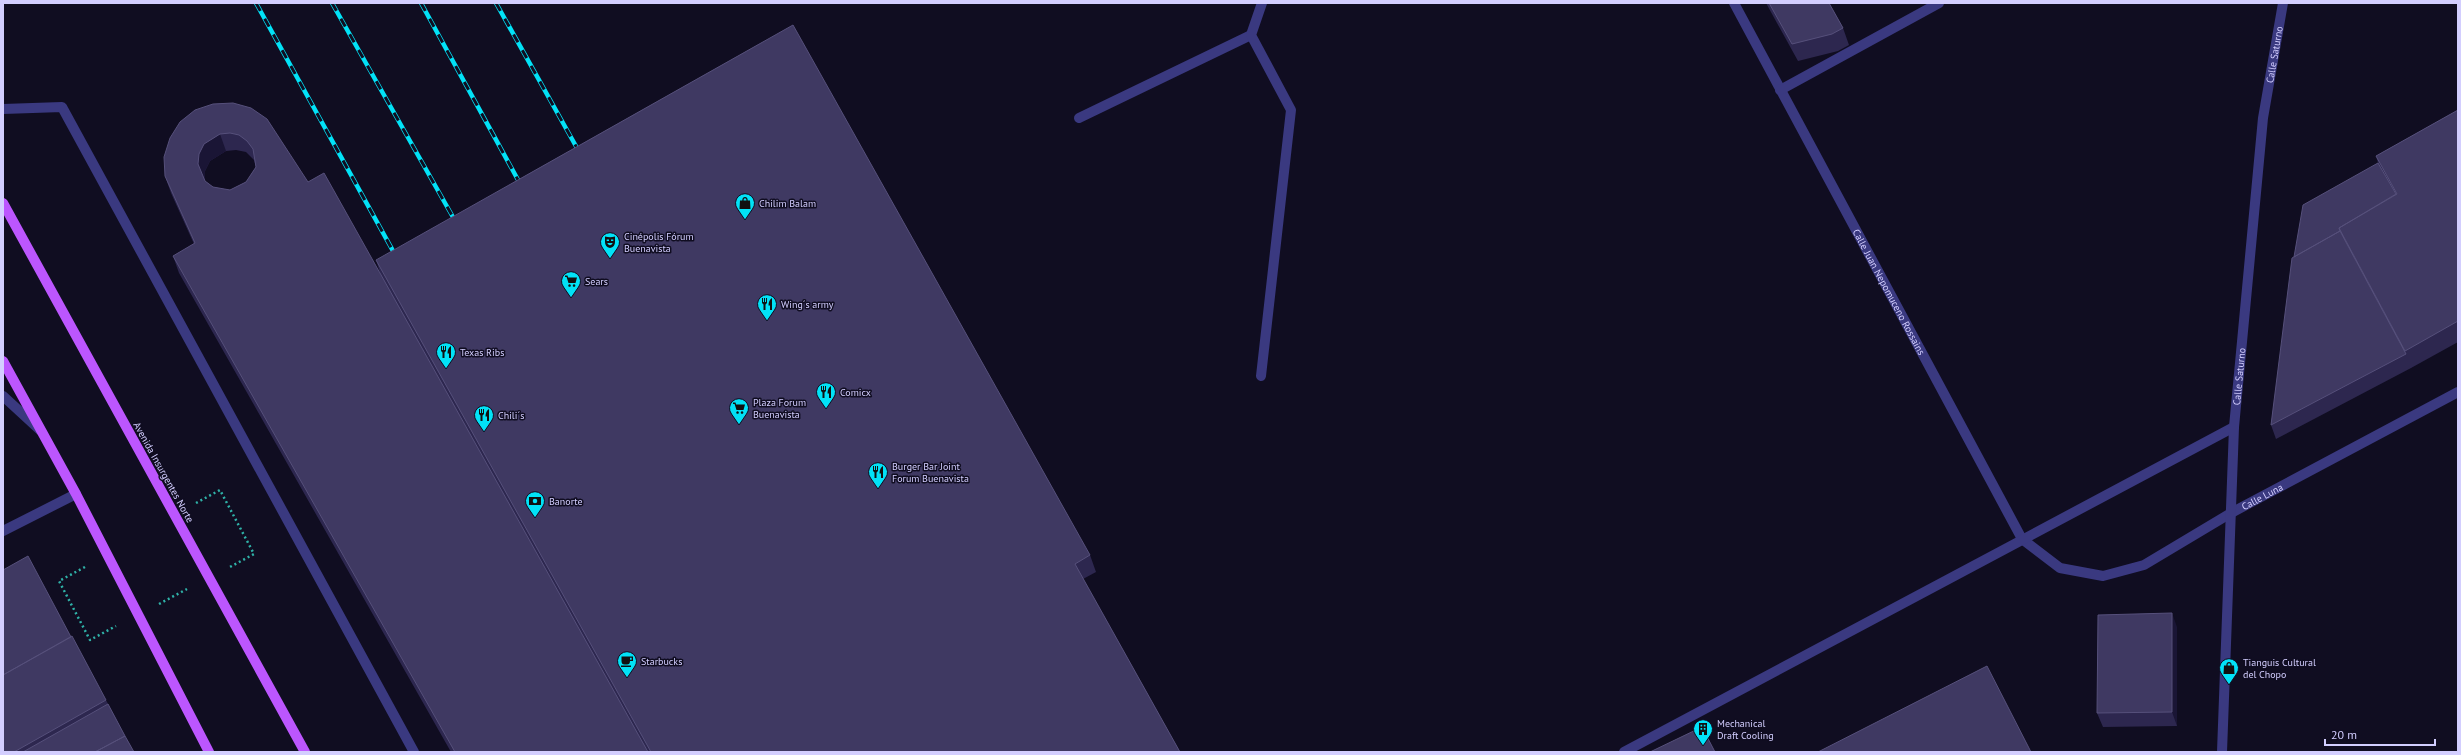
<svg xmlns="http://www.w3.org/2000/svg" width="2461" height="755" font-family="'PT Sans',sans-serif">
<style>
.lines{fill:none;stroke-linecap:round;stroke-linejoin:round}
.path{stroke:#2fb2a8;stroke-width:2.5;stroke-dasharray:2 3;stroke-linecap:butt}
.minor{stroke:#3a3980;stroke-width:10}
.major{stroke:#bc56fe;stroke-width:10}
.rail-casing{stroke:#02e2f7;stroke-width:4.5}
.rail{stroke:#100d21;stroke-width:3;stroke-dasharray:9;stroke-linecap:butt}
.wall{fill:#2d274f;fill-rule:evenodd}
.shaded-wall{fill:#1a1535}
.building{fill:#3f3962;stroke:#56507b;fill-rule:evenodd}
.labels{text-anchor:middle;stroke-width:3;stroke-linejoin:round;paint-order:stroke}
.street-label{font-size:10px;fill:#d3ceff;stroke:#100d21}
.poi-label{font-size:10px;fill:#d3ceff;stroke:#100d21;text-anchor:start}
</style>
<rect width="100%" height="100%" fill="#100d21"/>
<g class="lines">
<path class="path" d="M196,503L220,490L254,554L230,567
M85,567L59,581L90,640L116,626
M159,604L187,589"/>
<g class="minor">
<path id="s1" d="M1734,3L2022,539L2060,568L2103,576L2144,565L2231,513L2458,392"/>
<path d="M1780,90L1939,3"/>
<path d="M3,109L62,107L414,752"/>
<path d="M1079,118L1251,35"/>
<path d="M1261,376L1291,110L1251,35L1262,3"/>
<path d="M3,396L40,430"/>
<path d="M3,531L76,494"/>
<path d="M1624,752L2234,427"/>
<path id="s2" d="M2222,752L2234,427L2263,118L2283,3"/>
</g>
<path class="major" d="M3,203L305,752
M3,361L76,494L209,752"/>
<defs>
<path id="rail" d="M256,3L398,260
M332,3L458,226
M421,3L523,189
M496,3L582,157"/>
</defs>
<use href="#rail" class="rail-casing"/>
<use href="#rail" class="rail"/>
</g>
<path class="wall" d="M1766,3H1829L1843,28L1849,45L1838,51L1798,61Z
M213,104L308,182L381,276L376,260L1090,555L1096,572L1083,579L1180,752H451L179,273L173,256L194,244L171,193L165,176ZM236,150L246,152L254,160L256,167L246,182L230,190L213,187L205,181V171L210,161L226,151Z
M2458,110V342L2411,368L2276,439L2271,425L2294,257L2378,163L2376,156Z
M2177,627V726L2103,727L2097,713Z
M106,700L108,704L125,736L134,752H3Z"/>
<path class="shaded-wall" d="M220,134L226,151L210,161L205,171V181L198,164L199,154L204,144Z
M2172,613L2177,627V726L2172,712Z"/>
<path class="building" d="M1769,3H1829L1843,28L1832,34L1792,44Z
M793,25L1090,555L1075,564L1180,752H651L376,260Z
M233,103L251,108L267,119L308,182L324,173L648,752H455L173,256L195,243L165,176L164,157L170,138L180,122L195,110L213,104ZM230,133L239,135L247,141L253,149L256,167L246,182L230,190L213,187L205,181L198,164L199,154L204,144L220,134Z
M2458,110V321L2405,351L2339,228L2397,194L2376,156Z
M2378,163L2396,194L2339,228L2340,231L2294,257L2303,205Z
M2340,231L2406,354L2271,425L2292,258Z
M28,556L71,637L3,675V570Z
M2172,613V712L2097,713L2098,615Z
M72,636L106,700L14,752H3V675Z
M1987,666L2031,752H1818Z
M108,704L125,736L95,752H23Z
M1702,727L1715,752H1650Z
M125,736L134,752H95Z"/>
<defs>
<symbol id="shop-pin" viewBox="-11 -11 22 30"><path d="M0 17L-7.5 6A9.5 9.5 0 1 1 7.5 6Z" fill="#02e2f7" stroke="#100d21"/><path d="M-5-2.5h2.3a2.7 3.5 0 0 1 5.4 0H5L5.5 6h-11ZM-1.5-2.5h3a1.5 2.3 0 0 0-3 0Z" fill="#111"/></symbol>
<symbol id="theatre-pin" viewBox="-11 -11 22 30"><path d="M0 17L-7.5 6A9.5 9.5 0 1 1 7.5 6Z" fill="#02e2f7" stroke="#100d21"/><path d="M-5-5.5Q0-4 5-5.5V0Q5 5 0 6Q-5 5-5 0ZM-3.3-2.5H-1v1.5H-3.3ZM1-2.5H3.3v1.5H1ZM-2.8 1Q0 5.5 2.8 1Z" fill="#111"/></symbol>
<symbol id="supermarket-pin" viewBox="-11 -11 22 30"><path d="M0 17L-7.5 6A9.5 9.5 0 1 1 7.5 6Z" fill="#02e2f7" stroke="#100d21"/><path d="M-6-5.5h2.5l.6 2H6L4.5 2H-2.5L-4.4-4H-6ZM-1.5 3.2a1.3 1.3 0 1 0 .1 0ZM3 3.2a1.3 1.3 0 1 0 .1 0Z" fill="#111"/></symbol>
<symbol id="restaurant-pin" viewBox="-11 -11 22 30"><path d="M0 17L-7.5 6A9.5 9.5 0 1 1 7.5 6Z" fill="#02e2f7" stroke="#100d21"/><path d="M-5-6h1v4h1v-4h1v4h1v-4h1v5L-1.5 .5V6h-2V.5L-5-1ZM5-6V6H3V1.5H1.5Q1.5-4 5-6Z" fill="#111"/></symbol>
<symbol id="bank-pin" viewBox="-11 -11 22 30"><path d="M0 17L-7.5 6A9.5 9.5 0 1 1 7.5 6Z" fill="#02e2f7" stroke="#100d21"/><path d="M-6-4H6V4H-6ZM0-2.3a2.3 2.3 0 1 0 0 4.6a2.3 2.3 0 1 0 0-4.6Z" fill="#111"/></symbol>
<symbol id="cafe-pin" viewBox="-11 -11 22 30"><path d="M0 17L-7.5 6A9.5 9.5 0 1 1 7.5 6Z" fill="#02e2f7" stroke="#100d21"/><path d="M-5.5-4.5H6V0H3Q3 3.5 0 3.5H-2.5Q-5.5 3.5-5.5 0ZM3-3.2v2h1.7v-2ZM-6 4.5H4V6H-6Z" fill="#111"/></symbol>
<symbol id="building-pin" viewBox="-11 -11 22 30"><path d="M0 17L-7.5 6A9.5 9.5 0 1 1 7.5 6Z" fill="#02e2f7" stroke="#100d21"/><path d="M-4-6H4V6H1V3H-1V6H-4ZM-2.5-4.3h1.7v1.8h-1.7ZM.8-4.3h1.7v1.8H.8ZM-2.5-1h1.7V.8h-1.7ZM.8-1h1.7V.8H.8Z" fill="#111"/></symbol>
</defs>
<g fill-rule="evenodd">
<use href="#shop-pin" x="734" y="192" width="22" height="30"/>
<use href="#theatre-pin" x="599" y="231" width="22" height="30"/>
<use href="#supermarket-pin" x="560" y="270" width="22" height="30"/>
<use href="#restaurant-pin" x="756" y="293" width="22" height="30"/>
<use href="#restaurant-pin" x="435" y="341" width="22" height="30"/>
<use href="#restaurant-pin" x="815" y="381" width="22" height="30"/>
<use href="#supermarket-pin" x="728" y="397" width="22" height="30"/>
<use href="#restaurant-pin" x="473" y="404" width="22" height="30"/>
<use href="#restaurant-pin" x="867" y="461" width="22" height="30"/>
<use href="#bank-pin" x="524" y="490" width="22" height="30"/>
<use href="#cafe-pin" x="616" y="650" width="22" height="30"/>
<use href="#shop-pin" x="2218" y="657" width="22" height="30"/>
<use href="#building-pin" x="1692" y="718" width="22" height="30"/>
</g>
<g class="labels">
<g class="street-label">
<text dy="4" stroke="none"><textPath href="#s2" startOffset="700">Calle Saturno</textPath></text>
<text dy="4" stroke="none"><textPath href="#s1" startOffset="328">Calle Juan Nepomuceno Rossains</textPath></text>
<text dy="4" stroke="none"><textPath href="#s2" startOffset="376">Calle Saturno</textPath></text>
<text transform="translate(164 472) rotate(61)" y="4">Avenida Insurgentes Norte</text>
<text dy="4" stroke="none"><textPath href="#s1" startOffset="879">Calle Luna</textPath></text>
</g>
<g class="poi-label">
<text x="759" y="207">Chilim Balam</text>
<text x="624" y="240">Cinépolis Fórum<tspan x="624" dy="12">Buenavista</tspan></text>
<text x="585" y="285">Sears</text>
<text x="781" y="308">Wing´s army</text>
<text x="460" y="356">Texas Ribs</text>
<text x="840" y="396">Comicx</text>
<text x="753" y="406">Plaza Forum<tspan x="753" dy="12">Buenavista</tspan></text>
<text x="498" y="419">Chili´s</text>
<text x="892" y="470">Burger Bar Joint<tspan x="892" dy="12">Forum Buenavista</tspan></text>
<text x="549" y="505">Banorte</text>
<text x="641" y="665">Starbucks</text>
<text x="2243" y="666">Tianguis Cultural<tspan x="2243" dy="12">del Chopo</tspan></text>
<text x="1717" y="727">Mechanical<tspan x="1717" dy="12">Draft Cooling</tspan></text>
</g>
</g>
<rect width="2461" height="755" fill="none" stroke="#d3ceff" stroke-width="8"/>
<path d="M2325 739v6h110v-6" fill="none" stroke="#d3ceff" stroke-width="2"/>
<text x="2331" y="739" font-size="12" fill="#d3ceff" stroke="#100d21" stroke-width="3" paint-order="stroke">20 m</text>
</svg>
